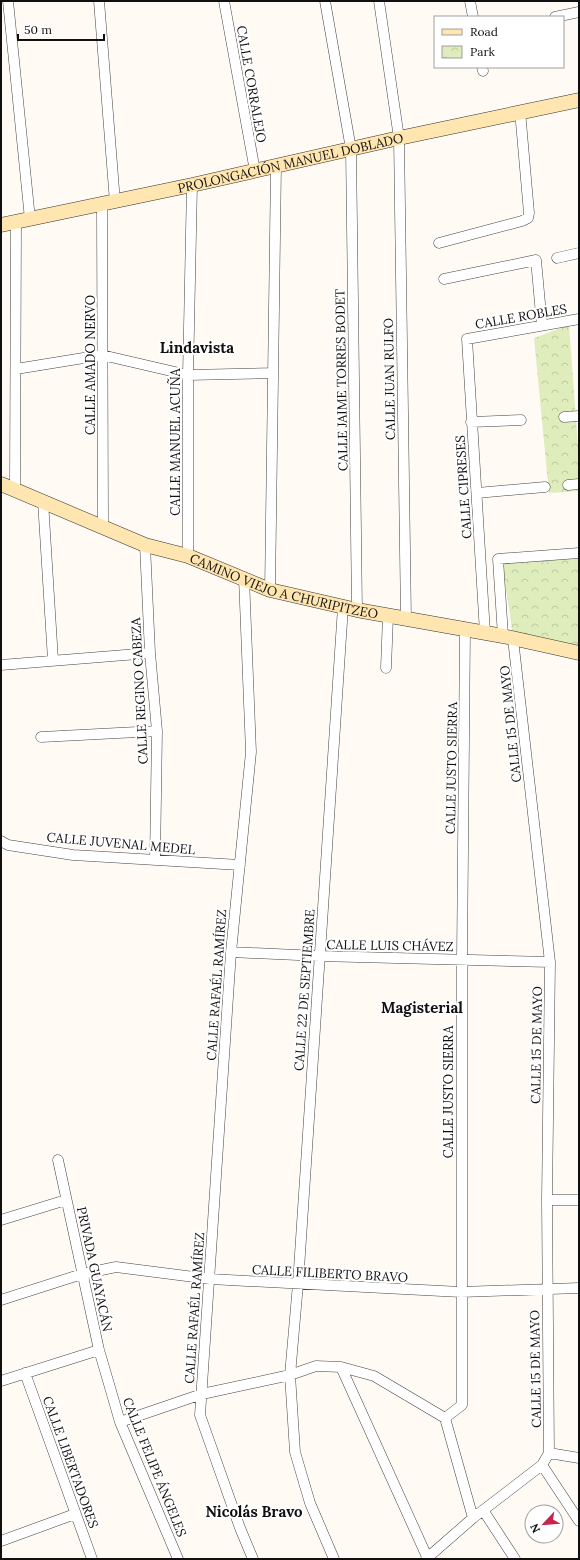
<svg xmlns="http://www.w3.org/2000/svg" width="580" height="1560" font-family="Lora,serif">
<style>
.park{fill:url(#park-crowns)}
.lines{fill:none;stroke-linecap:round;stroke-linejoin:round}
.street-casing{stroke:#434343;stroke-width:11}
.secondary-casing{stroke:#323232;stroke-width:15}
.street{stroke:#fff;stroke-width:10}
.secondary{stroke:#ffe5af;stroke-width:14}
.labels{text-anchor:middle;stroke-width:4;stroke-linejoin:round;paint-order:stroke}
.street-label{font-size:13px;fill:#101010;stroke:#fff}
.quarter-label{font-size:15px;font-weight:bold;fill:#101010;stroke:#fff}
</style>
<defs>
<pattern id="park-crowns" width="20" height="18" patternUnits="userSpaceOnUse"><rect width="20" height="18" fill="#dfecbb"/><path d="M2 6a3 3 0 1 1 6 0M12 15a3 3 0 1 1 6 0" fill="none" stroke="#bec9a0"/></pattern>
</defs>
<rect width="100%" height="100%" fill="#fffaf4"/>
<path class="park" d="M569,325L579,460V491L549,493L534,338Z
M579,551V651L513,639L509,607L500,556Z"/>
<g class="lines">
<defs>
<path id="street" d="M8,1L30,219
M99,1L115,202
M224,1L255,171
M325,1L351,149L357,610
M379,1L399,138L406,619
M470,1L473,17
M555,17L579,12
M482,67L483,71
M102,204L103,526
M439,243L522,221L528,218L529,213L520,111
M557,258L579,253
M444,279L536,260L542,325
M16,369L102,355L188,375L273,373
M564,417L579,416
M471,422L521,420
M568,485L579,484
M15,489L16,222
M477,493L545,487
M43,501L53,660
M145,545L150,653L157,731L155,860
M188,556V375L192,185
M244,578L251,752L231,952L200,1415L240,1528L253,1559
M270,590L276,166
M485,633L467,339L579,319
M503,636L498,559L579,553
M513,639L550,962L547,1200L549,1453
M1,665L150,653
M386,668L388,616
M41,737L157,731
M1,841L8,845L73,855L240,865
M231,952L319,956L550,962
M58,1160L99,1350L109,1384L120,1422L178,1559
M547,1200H579
M1,1220L66,1200
M1,1300L82,1274L116,1267L210,1279L461,1292L579,1288
M341,1367L428,1559
M25,1373L92,1559
M1,1381L99,1350
M445,1418L462,1405V959L465,630
M445,1418L473,1518
M120,1422L202,1394L290,1375L316,1366L341,1367L374,1376L445,1418
M549,1453L579,1458
M542,1465L579,1521
M483,1510L515,1559
M1,1541L75,1514
M334,1559L310,1503L295,1452L290,1375L298,1284L343,607
M426,1559L473,1518L542,1465L549,1453"/>
<g id="secondary">
<path id="s1" d="M1,225L192,185L399,138L579,100"/>
<path id="s2" d="M1,484L145,545L188,556L270,590L357,610L503,636L579,653"/>
</g>
</defs>
<use href="#street" class="street-casing"/>
<use href="#secondary" class="secondary-casing"/>
<use href="#street" class="street"/>
<use href="#secondary" class="secondary"/>
</g>
<g class="labels">
<g class="street-label">
<text transform="translate(252 84) rotate(80)" y="5">CALLE CORRALEJO</text>
<text dy="5" stroke="none"><textPath href="#s1" startOffset="296">PROLONGACIÓN MANUEL DOBLADO</textPath></text>
<text transform="translate(521 316) rotate(-10)" y="5">CALLE ROBLES</text>
<text transform="translate(90 365) rotate(-90)" y="5">CALLE AMADO NERVO</text>
<text transform="translate(389 379) rotate(-91)" y="5">CALLE JUAN RULFO</text>
<text transform="translate(341 380) rotate(-91)" y="5">CALLE JAIME TORRES BODET</text>
<text transform="translate(175 442) rotate(-90)" y="5">CALLE MANUEL ACUÑA</text>
<text transform="translate(463 487) rotate(-94)" y="5">CALLE CIPRESES</text>
<text dy="5" stroke="none"><textPath href="#s2" startOffset="302">CAMINO VIEJO A CHURIPITZEO</textPath></text>
<text transform="translate(139 691) rotate(-93)" y="5">CALLE REGINO CABEZA</text>
<text transform="translate(510 724) rotate(-96)" y="5">CALLE 15 DE MAYO</text>
<text transform="translate(451 768) rotate(-89)" y="5">CALLE JUSTO SIERRA</text>
<text transform="translate(121 843) rotate(5)" y="5">CALLE JUVENAL MEDEL</text>
<text transform="translate(390 945) rotate(1)" y="5">CALLE LUIS CHÁVEZ</text>
<text transform="translate(216 985) rotate(-86)" y="5">CALLE RAFAÉL RAMÍREZ</text>
<text transform="translate(304 990) rotate(-86)" y="5">CALLE 22 DE SEPTIEMBRE</text>
<text transform="translate(536 1045) rotate(-89)" y="5">CALLE 15 DE MAYO</text>
<text transform="translate(448 1092) rotate(-90)" y="5">CALLE JUSTO SIERRA</text>
<text transform="translate(95 1269) rotate(78)" y="5">PRIVADA GUAYACÁN</text>
<text transform="translate(330 1273) rotate(3)" y="5">CALLE FILIBERTO BRAVO</text>
<text transform="translate(194 1308) rotate(-86)" y="5">CALLE RAFAÉL RAMÍREZ</text>
<text transform="translate(535 1369) rotate(-91)" y="5">CALLE 15 DE MAYO</text>
<text transform="translate(71 1462) rotate(70)" y="5">CALLE LIBERTADORES</text>
<text transform="translate(155 1467) rotate(68)" y="5">CALLE FELIPE ÁNGELES</text>
</g>
<g class="quarter-label">
<text x="197" y="353">Lindavista</text>
<text x="422" y="1013">Magisterial</text>
<text x="254" y="1517">Nicolás Bravo</text>
</g>
</g>
<rect width="580" height="1560" fill="none" stroke="#101010" stroke-width="4"/>
<rect x="434" y="16" width="130" height="52" fill="#ffffff" stroke="#9f9f9f"/>
<rect x="442" y="29" width="20" height="6" fill="#ffe5af" stroke="#9f9f9f"/>
<text x="470" y="36" font-size="12" fill="#101010">Road</text>
<rect x="442" y="46" width="20" height="12" fill="url(#park-crowns)" stroke="#9f9f9f"/>
<text x="470" y="56" font-size="12" fill="#101010">Park</text>
<g transform="translate(544 1524) rotate(244)"><circle r="19" fill="#ffffff" stroke="#9f9f9f"/>
<path d="M0-3L7 15L0 10L-7 15Z" fill="#c6234e"/>
<text y="-6" font-size="11" font-weight="bold" text-anchor="middle" fill="#101010">N</text>
</g>
<path d="M18 34v6h86v-6" fill="none" stroke="#101010" stroke-width="2"/>
<text x="24" y="34" font-size="12" fill="#101010" stroke="#ffffff" stroke-width="3" paint-order="stroke">50 m</text>
</svg>
